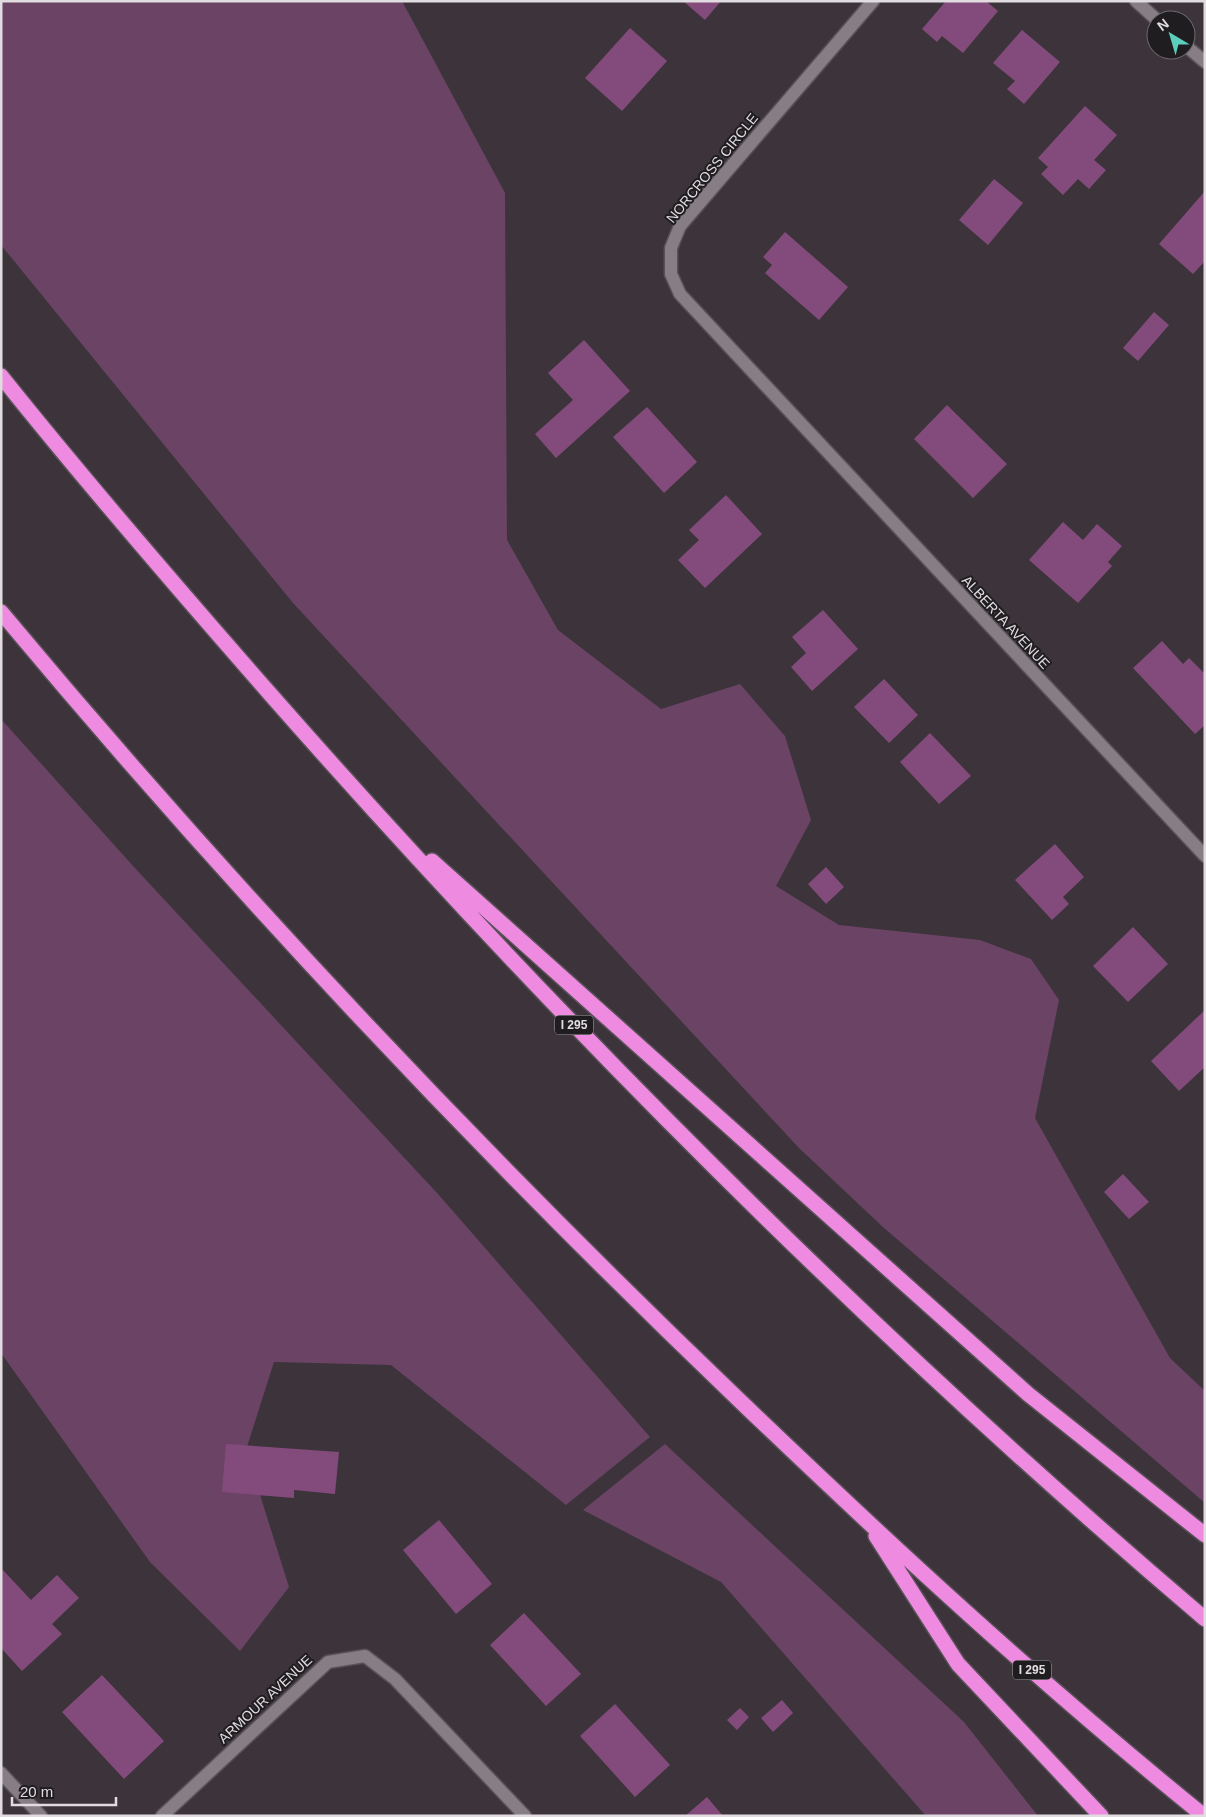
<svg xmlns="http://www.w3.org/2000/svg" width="1206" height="1817" font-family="Helvetica,sans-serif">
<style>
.green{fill:#6a4365}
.building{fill:#834b7c}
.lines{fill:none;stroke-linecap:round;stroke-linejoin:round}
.street-casing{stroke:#585157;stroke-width:15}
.highway-casing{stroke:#585157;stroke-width:18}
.street{stroke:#877d85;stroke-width:12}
.highway{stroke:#ee8be1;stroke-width:15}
.labels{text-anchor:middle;stroke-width:4;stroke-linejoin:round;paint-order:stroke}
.shield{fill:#201d20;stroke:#a7a3a6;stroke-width:1}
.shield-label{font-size:12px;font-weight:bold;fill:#e1dce0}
.street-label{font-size:14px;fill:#e1dce0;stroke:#201d20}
</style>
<rect width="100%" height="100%" fill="#3c343a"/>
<path class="green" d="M1,1H402L505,193L507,540L558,630L661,709L740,684L785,736L811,820L776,886L839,925L980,940L1031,959L1059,1000L1035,1118L1170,1358L1205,1391V1503L884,1228L799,1148L293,603L1,245Z
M1,719L134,867L438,1194L650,1437L566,1505L391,1365L274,1362L246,1450L289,1587L240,1651L150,1562L1,1353Z
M665,1444L964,1722L1038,1816H926L721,1582L583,1510Z"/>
<path class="building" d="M683,1H721L705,20Z
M946,1H986L998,11L963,53L942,36L937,42L922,29Z
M630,28L667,61L622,111L585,78Z
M1022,30L1060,62L1024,104L1007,89L1015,81L993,63Z
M1085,106L1117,135L1094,160L1106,170L1089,189L1078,179L1063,195L1041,174L1048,167L1038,158Z
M994,179L1023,203L988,245L959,220Z
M1205,191V261L1193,274L1159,244Z
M785,232L848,287L819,320L765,273L772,265L763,257Z
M1154,312L1169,325L1138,361L1123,348Z
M584,340L630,391L556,458L535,434L573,400L548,373Z
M947,405L1007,464L973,498L914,439Z
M647,407L697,462L664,493L613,437Z
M726,495L762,534L705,588L678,560L699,540L689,530Z
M1063,522L1083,540L1097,524L1122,546L1108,562L1112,566L1078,603L1029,560Z
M823,610L858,649L812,691L791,667L806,653L792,637Z
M1162,641L1183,664L1189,658L1205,674V725L1195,734L1133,668Z
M884,679L918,715L889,743L854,707Z
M930,733L971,776L939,804L900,762Z
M1055,844L1084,877L1063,897L1069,904L1052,920L1015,880Z
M826,867L844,887L826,904L808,884Z
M1133,927L1168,964L1128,1002L1093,966Z
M1205,1010V1067L1179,1091L1151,1061Z
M1123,1174L1149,1202L1129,1219L1104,1192Z
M226,1444L339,1452L335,1494L294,1490V1498L222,1492Z
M439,1520L492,1584L456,1614L403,1550Z
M1,1568L31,1600L57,1575L79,1598L52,1624L62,1634L22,1671L1,1648Z
M524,1613L581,1674L546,1706L490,1645Z
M102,1675L164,1741L124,1779L62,1712Z
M782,1700L793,1713L773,1732L761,1718Z
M615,1704L670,1765L635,1797L580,1736Z
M740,1708L749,1717L737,1730L727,1720Z
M707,1797L723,1816H685Z"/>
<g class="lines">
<defs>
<path id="street" d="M873,1L680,226L671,248V274L680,294L1205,856
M1136,1L1157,20
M1186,46L1205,62
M1,1773L41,1816
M162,1816L328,1662L365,1656L395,1679L525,1816"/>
<path id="highway" d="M1,376C88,485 179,590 271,695C560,1024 871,1335 1205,1619
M1,612C231,888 478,1150 738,1399C888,1543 1042,1685 1204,1816
M432,861L1028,1394L1205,1535
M876,1536L958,1664L1101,1816"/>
</defs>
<use href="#street" class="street-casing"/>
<use href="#highway" class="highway-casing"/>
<use href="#street" class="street"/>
<use href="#highway" class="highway"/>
</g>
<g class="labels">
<g class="shield">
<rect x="555" y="1015.5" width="38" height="19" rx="4"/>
<rect x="1013" y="1660.5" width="38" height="19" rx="4"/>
</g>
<g class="shield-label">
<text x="574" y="1029">I 295</text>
<text x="1032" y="1674">I 295</text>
</g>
<g class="street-label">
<text transform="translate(712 168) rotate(-51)" y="5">NORCROSS CIRCLE</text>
<text transform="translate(1006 622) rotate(47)" y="5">ALBERTA AVENUE</text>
<text transform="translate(265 1699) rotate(-43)" y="5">ARMOUR AVENUE</text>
</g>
</g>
<rect width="1206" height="1817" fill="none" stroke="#e1dce0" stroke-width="5"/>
<g transform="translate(1171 35) rotate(322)"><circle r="24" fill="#201d20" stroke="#6d696d"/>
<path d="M0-4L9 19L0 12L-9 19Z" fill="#5bcebc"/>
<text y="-8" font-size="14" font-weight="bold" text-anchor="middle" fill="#e1dce0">N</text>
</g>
<path d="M12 1797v8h104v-8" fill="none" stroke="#e1dce0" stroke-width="2.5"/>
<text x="20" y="1797" font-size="15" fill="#e1dce0" stroke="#201d20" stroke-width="4" paint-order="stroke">20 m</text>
</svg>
